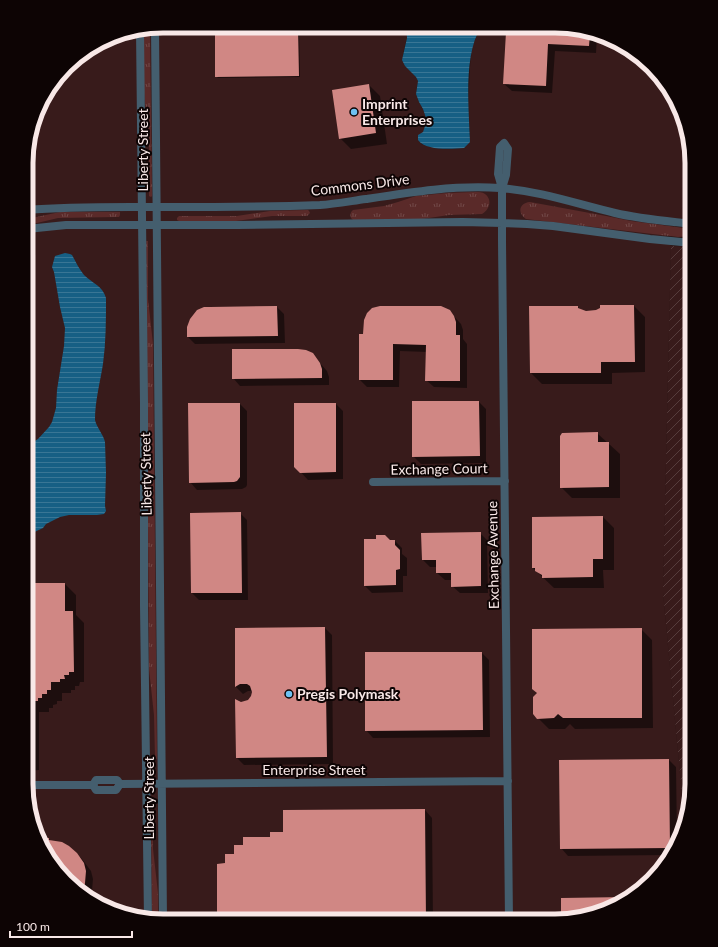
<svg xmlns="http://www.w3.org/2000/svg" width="718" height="947" font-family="Lato,sans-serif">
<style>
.built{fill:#381b1b}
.industrial{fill:url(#industrial-furrows)}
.grass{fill:url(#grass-tufts)}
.water{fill:url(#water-rules)}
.shadow{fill:#0007}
.building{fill:#d08784}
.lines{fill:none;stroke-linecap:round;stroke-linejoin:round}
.minor{stroke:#445e6e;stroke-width:8}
.poi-dot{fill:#6ec2f3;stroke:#0d0404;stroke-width:1.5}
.labels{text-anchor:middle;stroke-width:4;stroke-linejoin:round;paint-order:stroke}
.poi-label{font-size:14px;font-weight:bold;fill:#f8e8e7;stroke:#0d0404;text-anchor:start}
.street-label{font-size:14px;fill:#f8e8e7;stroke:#0d0404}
.rim{fill:none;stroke:#f8e8e7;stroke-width:5}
</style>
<defs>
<pattern id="industrial-furrows" width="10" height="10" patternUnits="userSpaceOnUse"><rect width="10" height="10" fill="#381b1b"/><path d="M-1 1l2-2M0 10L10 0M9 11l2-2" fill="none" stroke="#563c3c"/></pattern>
<pattern id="grass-tufts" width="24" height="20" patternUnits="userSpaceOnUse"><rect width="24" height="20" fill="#5a2a29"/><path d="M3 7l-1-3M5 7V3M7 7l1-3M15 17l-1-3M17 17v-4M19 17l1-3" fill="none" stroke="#724948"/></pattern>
<pattern id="water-rules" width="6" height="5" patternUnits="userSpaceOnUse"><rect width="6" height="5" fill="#165f84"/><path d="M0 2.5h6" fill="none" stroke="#397695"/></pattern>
</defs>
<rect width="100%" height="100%" fill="#2b1514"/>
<path class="built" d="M163,26L406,27L407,38L403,53L405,66L416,77L418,81L416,94L419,102L423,109L426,118L425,126L421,144L431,147L470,135L468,105L470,67L472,47L478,32L481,27H573L631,49L678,102L692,163V220L664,217L663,229L671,246L663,592L684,816L669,860L616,907L555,921L146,920L87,898L40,845L26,784L27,145L44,95L73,60L119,33Z"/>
<path class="industrial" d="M671,246L692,247V793L684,816L663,592Z"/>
<path class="grass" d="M150,28L152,196L151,197L149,196V141L144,93V29Z
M475,192C479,192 482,192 485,194C493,200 489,210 482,214L449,215L422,219L353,220L351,218C350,215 350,213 353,210L384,206L398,202L416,196L447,193Z
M530,202L606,216L631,221L692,229V236L678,237L526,219C517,213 519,203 530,202Z
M308,210L309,211L310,213L307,216H272L236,221H179L177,220V218L179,216H237L270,211Z
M60,212H120V215L119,217H116L58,218L37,223L27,224V219Z
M146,241H148V299L153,344L157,759L155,758L154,715L149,669Z
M151,807H153V849L158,893V920H152Z"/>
<path class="water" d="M406,27H481C463,55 469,109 470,142L464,148C451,149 426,151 418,140V135L423,132L425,126L426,118L423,109L419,102L416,94L418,81L416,77L405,66L402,60L407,38Z
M65,253L70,254L72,255C76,262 79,269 84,275C92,283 103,286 106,298C106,320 106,342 103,364C100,383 95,401 95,420C97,428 103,434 105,442L106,473L105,506L106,511L104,514L97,515H69L60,517L46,524L43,528L26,536L27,446L38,439L49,427L52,422L56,408L57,390L64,346L65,328L60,307L54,272L52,267L55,256Z"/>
<path class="shadow" d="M216,26H299L300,77L218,78L216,76Z
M573,27L597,36L596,53L555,51L552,93L512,91L504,84L516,33Z
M369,85L380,96L387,144L351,149L340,138Z
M634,306L645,317V372L612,373V384H542L531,373L578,307L581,310L586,312Z
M277,307L284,314L285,343L195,344L188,337Z
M449,311L461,324L463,330V339L467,344V388L434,387L426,380L427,352L400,351L399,387H367L360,380V335Z
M312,354L327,371L329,377V385L240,386L233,378Z
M479,402L486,409V463L421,464L413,456Z
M240,404L247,411V485L246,487L242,489L197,490L190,482Z
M336,404L343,411V479L308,480L295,466Z
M598,434L620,454V498H572L561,487Z
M240,513L247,520L248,600H199L192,593Z
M603,517L614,528V570H603L604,588H554L533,568Z
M480,533L487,540L488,593H460L452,586V580H445L437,573V567H430L423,560Z
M390,541H395L402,548V554L407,558V576H403V592L372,593L365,586Z
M26,584H65L76,595V615L84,623V682H80L79,686H75V690H71V693H62V701H57V704L53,705V708H49V712H39V770L26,771Z
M325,628L332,635L333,764L244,765L237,758L241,703L249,701L252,696L253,691H248L243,694L236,687V629Z
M641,629L652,640L653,728L575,729L570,724L565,729H549L534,714Z
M482,653L489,660L490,737L373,738L366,730Z
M669,760L676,767L677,837L671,855L568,856L561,848Z
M425,810L432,818L433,921L227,920H225L218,913L226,864L244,846L284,833Z
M39,839H49L51,841L74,851L82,859L91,871L93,879L92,891L89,899L87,898L40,845Z"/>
<path class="building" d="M215,26H298L299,76L215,77Z
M516,27H573L590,34L589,46L548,44L546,86L503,84L506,32H516Z
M369,84L376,133L339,139L332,90Z
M600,305H634L635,362H601V373H530L529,306H578V308L586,311L596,310L600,308Z
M277,306L278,336L187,337V327L190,319L197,310L204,307H210Z
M380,306H441L450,310L454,316L456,322V335H460V381H425L426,345L393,344V380H359V334H363L364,320L367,313L372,308Z
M232,349H298L306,350L313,353L320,363L322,369V378L232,379Z
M412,401H479L480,456L412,457Z
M188,403H240V477L237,481L234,482L189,483Z
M294,403H336V472L300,473L294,467Z
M598,432V442H609V487L560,488V436L562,433Z
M241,512L242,593H191L190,513Z
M603,516V559H593V577L542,578V575L535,571V568H532V517Z
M481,532V586L451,587V573H436V560H422L421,533Z
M376,535H385L390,540H395V545L400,550V569L396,570V585L364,586V539H376Z
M26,583H65V611H73L74,672H69V675H64L65,679H60V682H51V690H47V694H42V698H38V701H26Z
M325,627L327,757L236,758L235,699L241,702L248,700L251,696L252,692L250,686L247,684H240L235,687V628Z
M642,628V718H563L558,714L554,718L537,719L533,714V697L537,693L532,689V629Z
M365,652H482L483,730L365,731Z
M669,759L670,848L560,849L559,760Z
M425,809L426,921L226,920V913H217V864L225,863V854H234V845H243V837H270V832H283V810Z
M39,838H49V840L62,842L69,846L77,853L84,863L86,871L85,883L83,893L40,845Z
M626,897L616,907L561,920V898Z"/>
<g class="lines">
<path class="minor" d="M155,27L163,920
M140,30L144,403V606L148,920
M502,188L506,175L508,149L504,143L500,147L498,174L502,188V241L509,921
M27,210C73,206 119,207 165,207C216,207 268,207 320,205C335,204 351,201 366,199C411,192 455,185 500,188C540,191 577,204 615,213C640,219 666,221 692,224
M27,229L66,225H237L463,222L502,223L527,224L553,226L650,239L692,243
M373,482L505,481
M26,785H93L96,780H117L120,784L508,781
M93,785L96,790H116L120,784"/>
</g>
<g class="poi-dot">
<circle cx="354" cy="112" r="4"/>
<circle cx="289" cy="694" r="4"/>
</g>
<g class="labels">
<g class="poi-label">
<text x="362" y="109">Imprint<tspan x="362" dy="16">Enterprises</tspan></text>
<text x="297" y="699">Pregis Polymask</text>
</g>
<g class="street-label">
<text transform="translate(143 150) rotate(-90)" y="5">Liberty Street</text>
<text transform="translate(360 185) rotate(-7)" y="5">Commons Drive</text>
<text transform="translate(439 469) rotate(-1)" y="5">Exchange Court</text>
<text transform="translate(146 474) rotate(-91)" y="5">Liberty Street</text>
<text transform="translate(493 555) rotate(-91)" y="5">Exchange Avenue</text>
<text x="314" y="775">Enterprise Street</text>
<text transform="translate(149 798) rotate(-90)" y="5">Liberty Street</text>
</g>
</g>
<path d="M0 0H718V947H0ZM163 33H555A130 130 0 0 1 685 163V784A130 130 0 0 1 555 914H163A130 130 0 0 1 33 784V163A130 130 0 0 1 163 33Z" fill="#0d0404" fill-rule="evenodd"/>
<path class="rim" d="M163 33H555A130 130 0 0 1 685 163V784A130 130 0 0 1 555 914H163A130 130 0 0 1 33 784V163A130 130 0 0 1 163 33Z"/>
<path d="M10 931v6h122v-6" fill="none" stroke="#f8e8e7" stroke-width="2"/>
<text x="16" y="931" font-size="12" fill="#f8e8e7" stroke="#0d0404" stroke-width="3" paint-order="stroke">100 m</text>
</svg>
